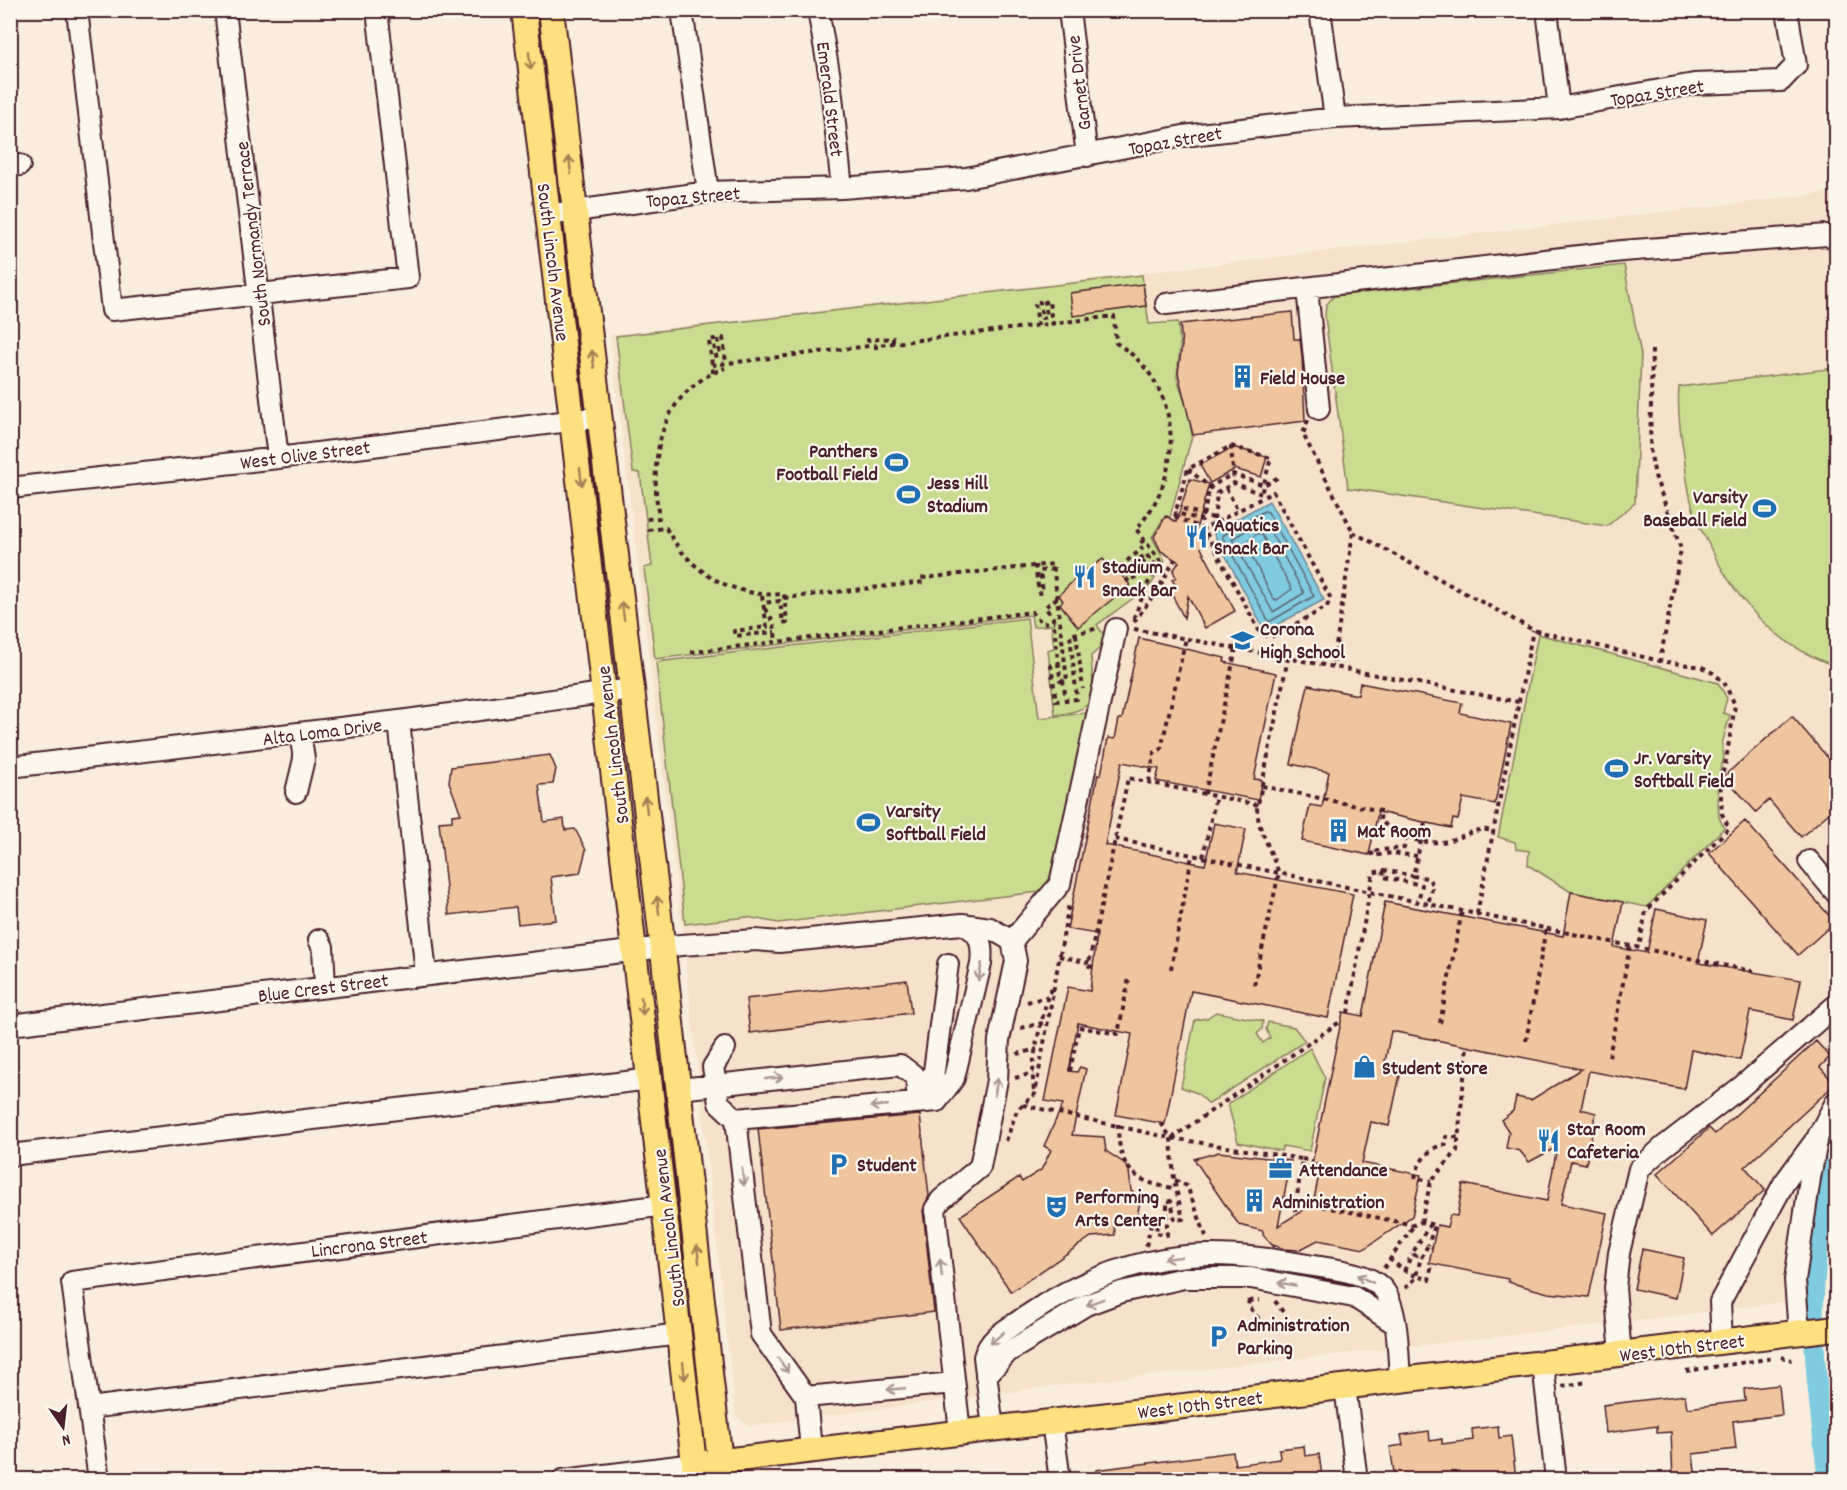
<svg xmlns="http://www.w3.org/2000/svg" width="1847" height="1490" font-family="Dekko,sans-serif">
<style>
.built{fill:#f6e1ca}
.green{fill:#c9dc90;stroke:#8a7e5e;stroke-width:1.5}
.water{fill:#7fcbdf;stroke:#6a8697;stroke-width:1.5}
.lines{fill:none;stroke-linecap:round;stroke-linejoin:round}
.shore{stroke:#5f6473;stroke-width:1.5}
.canal{stroke:#7fcbdf;stroke-width:20}
.building{fill:#efc59f;stroke:#4a1f2b;stroke-width:1.5}
.minor-casing{stroke:#4a1f2b;stroke-width:24}
.major-casing{stroke:#4a1f2b;stroke-width:28}
.path{stroke:#4a1f2b;stroke-width:4;stroke-dasharray:4.5 4.5;stroke-linecap:butt}
.minor{stroke:#fbf7ec;stroke-width:20}
.major{stroke:#fde080;stroke-width:24}
.oneway{stroke:#a48056}
.oneway2{stroke:#ab9695}
.labels{text-anchor:middle;stroke-width:4.5;stroke-linejoin:round;paint-order:stroke}
.street-label{font-size:20px;fill:#4a1f2b;stroke:#fbf7ec}
.poi-label{font-size:20px;font-weight:bold;fill:#4a1f2b;stroke:#fbf7ec;text-anchor:start}
</style>
<rect width="100%" height="100%" fill="#f9eddd"/>
<filter id="ink" filterUnits="userSpaceOnUse"><feTurbulence type="fractalNoise" baseFrequency=".0167" numOctaves="2"/><feDisplacementMap in="SourceGraphic" scale="12" xChannelSelector="R" yChannelSelector="G"/><feConvolveMatrix kernelMatrix="1 2 1 2 8 2 1 2 1" color-interpolation-filters="sRGB"/></filter>
<g filter="url(#ink)">
<path class="built" d="M1836,192V1133L1820,1180L1810,1238L1807,1299L1585,1327L1061,1385L749,1426L736,1417L684,945L610,335Z"/>
<path class="green" d="M1624,265L1641,355L1635,503L1607,526L1348,488L1325,317L1326,305L1334,296Z
M1142,275L1149,324L1178,322L1180,345L1177,378L1189,415L1192,436L1170,517L1165,516L1152,537L1165,561L1151,585L1097,625L1108,641L1091,656C1093,695 1102,710 1055,715L1048,650L1054,648L1051,625L1033,627L1031,615L655,659L644,568L652,566L640,473L633,472L616,336Z
M1836,368V666C1776,646 1738,603 1710,547C1706,537 1699,528 1696,518C1689,498 1686,476 1684,455C1680,432 1677,410 1679,387Z
M1027,618L1039,718L1087,713L1047,891L778,923L747,917L685,924L656,662Z
M1538,634L1718,683L1727,698L1723,713L1730,715L1722,744L1724,757L1717,781L1719,817L1724,828L1647,907L1571,892L1528,865L1529,851L1516,849L1515,842L1498,837Z
M1216,1012L1263,1021L1262,1029L1257,1034L1263,1043L1270,1038L1266,1029L1268,1022L1294,1027L1305,1041L1209,1104L1197,1093L1181,1087L1195,1020L1207,1018Z
M1310,1048L1325,1078L1310,1151L1283,1146L1281,1151L1238,1142L1228,1104Z"/>
<path class="water" d="M1269,501L1324,600L1265,631L1213,532Z"/>
<g class="lines">
<path class="shore" d="M1264,511L1268,512L1314,596L1269,622L1222,536Z
M1261,521L1265,522L1304,593L1273,612L1232,539Z
M1258,533L1262,535L1292,589L1277,600L1273,598L1245,543Z"/>
<path class="canal" d="M1828,1480C1821,1419 1812,1358 1814,1296C1815,1251 1824,1204 1836,1161"/>
</g>
<path class="building" d="M1143,284L1146,306L1073,316L1070,293Z
M1292,312L1294,339H1300L1302,356L1305,421L1193,435L1178,373L1182,345L1180,324Z
M1233,447L1267,457L1261,477L1235,469L1210,483L1200,465Z
M1190,479L1209,484L1195,533L1206,539L1201,548L1235,611L1205,628L1188,596L1184,618L1169,589L1176,585L1172,580L1176,577L1173,571L1179,562L1161,551L1154,537L1166,516L1176,522Z
M1103,559L1108,566L1111,563L1130,585L1078,627L1060,604L1063,601L1059,595L1079,575Z
M1139,638L1225,658L1224,662L1276,673L1254,779L1262,780L1258,800L1156,781L1159,769L1122,762L1105,845L1205,865L1214,823L1246,829L1237,872L1353,894L1328,1018L1191,991L1165,1124L1116,1115L1132,1034L1078,1023L1069,1071L1077,1072L1080,1067L1086,1069L1072,1135L1104,1137L1106,1151L1124,1163L1129,1171L1131,1191L1141,1197L1136,1221L1114,1223L1115,1235L1091,1237L1011,1292L960,1216L1019,1177L1022,1182L1041,1170L1051,1150L1044,1146L1063,1104L1045,1101L1068,987L1090,991L1097,934L1067,929L1098,774L1101,775L1108,738L1115,739L1119,719H1122Z
M1360,683L1462,703L1460,713L1511,724L1495,804L1463,798L1458,820L1453,819L1451,828L1378,812L1369,855L1302,841L1310,805L1322,807L1329,772L1291,764L1308,685L1358,695Z
M1792,716L1836,767V807L1801,837L1769,800L1756,812L1724,776Z
M550,755L556,769L553,784L539,785L544,822L564,819L565,830L575,829L586,850L580,873L551,877L556,920L518,924L516,907L449,915L439,822L452,821V815L461,814L449,782L451,767Z
M1745,821L1835,922L1798,955L1709,853Z
M1571,892L1623,902L1614,947L1647,953L1656,909L1707,920L1698,963L1801,980L1793,1020L1750,1011L1740,1060L1691,1050L1684,1089L1589,1071L1581,1109L1596,1113L1586,1164L1571,1161L1561,1204L1607,1213L1589,1297L1548,1293L1508,1282V1279L1429,1263L1437,1225L1447,1227L1450,1215L1457,1216L1463,1184L1547,1201L1557,1147L1529,1162L1520,1151L1506,1148L1509,1132L1501,1120L1513,1111L1516,1097L1531,1100L1581,1069L1391,1031L1383,1072L1400,1075L1389,1126L1371,1122L1362,1163L1421,1175L1412,1216L1364,1249L1318,1240L1299,1250L1284,1249L1274,1245V1247L1263,1235V1231L1239,1225L1194,1159L1219,1152L1291,1161L1278,1226L1313,1204L1321,1165L1312,1164L1343,1012L1363,1016L1385,902L1563,936Z
M907,980L911,1013L750,1033L746,999Z
M1816,1041L1830,1057L1820,1067L1835,1084L1745,1167L1765,1190L1713,1236L1657,1174L1709,1128L1715,1134Z
M920,1115L929,1196L923,1210L934,1312L781,1330L758,1129Z
M1642,1249L1684,1258L1676,1298L1634,1289Z
M1779,1385L1782,1415L1733,1421L1736,1449L1693,1454L1696,1479H1673L1671,1432L1657,1433V1426L1606,1433L1603,1405L1685,1395L1687,1408L1745,1401L1744,1389Z
M1498,1426L1499,1438L1511,1436L1516,1479H1395L1390,1447L1403,1445L1401,1435L1429,1431L1430,1441L1442,1439V1444L1473,1440L1472,1429Z
M1304,1446L1305,1456L1319,1454L1322,1477L1308,1479H1097L1096,1470L1233,1452L1235,1465L1280,1459L1279,1449Z"/>
<g class="lines">
<defs>
<path id="minor" d="M77,10L112,310L408,278L377,10
M225,10L278,458
M682,10L708,192
M818,10L830,78L842,188
M1069,10L1087,156
M1320,10L1335,118
M1547,10L1559,108
M10,166L20,165
M548,215L708,192L842,188L966,178L1183,136L1335,118L1559,108L1694,84L1781,81L1796,65L1787,10
M1307,288L1319,409
M1166,304L1622,251L1827,235L1836,239
M10,488L278,458L600,417
M399,721L426,974
M10,767L399,721L632,689
M296,792L304,759L300,733
M1809,861L1836,893
M319,940L323,947L325,987
M1012,941L1060,884L1116,629
M10,1025L681,945L755,940L779,942L962,924L990,928L1012,941L1016,961L999,1040L997,1080L980,1167L941,1200L935,1209L960,1432
M725,1048L713,1067L719,1103L736,1119L761,1334L806,1397L811,1450
M679,1089L900,1065L916,1077L918,1103
M937,1101L931,1094L948,964
M736,1119L937,1101L954,1078L981,964C983,945 981,932 962,924
M10,1155L651,1079
M1799,1333L1795,1280L1810,1178L1818,1136L1836,1102
M1722,1342L1720,1302L1784,1183L1815,1141
M1621,1354L1615,1288L1619,1253L1639,1169L1662,1148L1741,1087L1836,1005
M1543,1364L1556,1480
M986,1376L1008,1352L1086,1305L1121,1292L1184,1278H1251L1354,1297L1395,1324
M1345,1387L1357,1480
M806,1397L954,1383
M89,1408L680,1334
M1052,1422L1060,1480
M993,1428L984,1357C989,1337 1009,1328 1025,1317C1078,1280 1147,1254 1213,1255C1245,1255 1276,1260 1308,1265C1330,1269 1364,1271 1381,1287C1399,1304 1398,1356 1400,1380
M99,1480L72,1282L665,1205
M563,1480L695,1464"/>
<path id="major" d="M524,10L696,1480
M551,10L660,924L722,1480
M706,1463L1836,1328"/>
</defs>
<use href="#minor" class="minor-casing"/>
<use href="#major" class="major-casing"/>
<path class="path" d="M1038,326L1035,302H1040L1042,318L1047,317L1045,302L1049,301L1052,324
M876,349V345L887,344L1114,316L1116,343C1184,384 1186,475 1136,529L1161,562L1149,581L1132,622
M1652,350L1650,450L1655,476L1681,549L1660,661
M712,365L869,346L868,340L893,338V343
M713,373L709,340L714,339L715,356L720,355L718,339L723,338L726,363
M1308,420L1303,434L1353,532L1333,666
M1231,446L1234,483
M1188,469L1217,493
M1226,488L1238,511
M1175,517L1204,529L1261,634L1271,637L1327,607L1330,597L1273,492L1204,529
M1175,517L1176,513L1202,520L1210,487L1233,474L1264,485L1279,477
M1213,518L1177,507L1188,469L1231,446L1271,458L1261,494
M647,519L659,518C649,457 659,392 725,368
M1214,520L1217,493L1234,483L1261,494
M648,530L666,528C690,573 733,598 784,594L787,622L783,623L780,601L763,603
M1353,532L1533,630L1660,661L1702,667L1713,673L1724,682L1735,705L1725,766L1720,779L1722,814L1729,828L1646,911L1639,947
M1144,540L1139,544L1142,549L1118,568L1122,573L1146,554L1149,558L1125,577L1129,582L1154,563L1157,567
M1035,565L1039,593L1043,592L1040,571L1054,569
M762,596L767,627L734,631L735,636L775,632
M784,598L924,582L923,578L1053,564L1067,680L1060,681L1059,665H1051L1056,701L1077,699L1070,635L1099,628
M1057,598L1045,607L1053,618L1059,665
M765,609L774,623L776,642
M1134,622L1159,588L1175,559
M1134,629L1519,702
M1076,634L1083,689
M691,652L1032,612L1042,623L1054,622
M1063,680L1066,700
M1149,782L1154,753L1161,749L1186,638
M1262,786L1381,811L1380,820C1399,838 1428,848 1454,839C1471,834 1474,827 1494,831
M1205,794L1236,648
M1425,823L1413,876L1428,878L1433,885L1428,904
M1406,837L1404,848L1371,851L1373,856L1392,853L1417,856
M1115,839L1756,972
M1203,857L1216,796
M1384,870L1383,877L1422,885L1418,901
M1477,914L1533,630
M1059,956L1089,963
M1093,967L1089,966V963L1128,778L1258,805
M1171,969L1192,855
M1254,985L1279,873L1259,824L1257,809L1288,658
M1027,1002L1047,997
M1348,1013L1373,873L1384,870L1413,876
M1440,1023L1462,911
M1021,1028L1043,1023
M1526,1041L1546,928
M1017,1054L1037,1049
M1609,1057L1630,946
M1070,1071L1079,1027L1118,1034L1129,978
M1015,1078L1033,1073
M1034,1090C1029,1060 1042,1024 1048,994L1053,987
M1023,1105L1171,1138L1302,1159L1295,1212
M1118,1124C1118,1167 1133,1184 1176,1188
M1172,1138L1341,1021
M1006,1141L1017,1110L1035,1094L1069,903
M1302,1159L1313,1161
M1415,1178C1418,1162 1429,1147 1446,1144V1137H1458
M1420,1179L1431,1181
M1175,1180L1187,1186L1206,1236
M1296,1201L1414,1225L1421,1222L1435,1225L1428,1245
M1421,1222L1431,1181L1457,1151L1467,1046
M1430,1224L1412,1254L1421,1258L1428,1245L1432,1247
M1146,1246L1153,1216H1158L1156,1233L1167,1235V1201H1171L1175,1220L1183,1219L1174,1180L1171,1138L1161,1123
M1389,1259L1408,1273L1429,1280L1432,1263
M1384,1268L1414,1225
M1404,1271L1412,1254
M1405,1288L1415,1279L1421,1258
M1249,1300L1248,1305L1259,1319
M1249,1301L1260,1300
M1275,1301L1283,1312
M1781,1357L1792,1360
M1686,1371L1774,1358
M1562,1386L1588,1382"/>
<use href="#minor" class="minor"/>
<use href="#major" class="major"/>
</g>
<defs><path id="oneway-shaft" d="M-6 0H5M1.5-3L5.5 0L1.5 3" fill="none" stroke-width="1.6" stroke-linecap="round" stroke-linejoin="round" transform="scale(1.5)"/></defs>
<g class="oneway">
<use href="#oneway-shaft" transform="translate(530 61) rotate(83)"/>
<use href="#oneway-shaft" transform="translate(570 165) rotate(-97)"/>
<use href="#oneway-shaft" transform="translate(593 359) rotate(-97)"/>
<use href="#oneway-shaft" transform="translate(581 477) rotate(83)"/>
<use href="#oneway-shaft" transform="translate(623 611) rotate(-97)"/>
<use href="#oneway-shaft" transform="translate(646 805) rotate(-97)"/>
<use href="#oneway-shaft" transform="translate(658 905) rotate(-97)"/>
<use href="#oneway-shaft" transform="translate(642 1006) rotate(83)"/>
<use href="#oneway-shaft" transform="translate(698 1254) rotate(-97)"/>
<use href="#oneway-shaft" transform="translate(684 1371) rotate(84)"/>
</g>
<g class="oneway2">
<use href="#oneway-shaft" transform="translate(980 972) rotate(101)"/>
<use href="#oneway-shaft" transform="translate(774 1078) rotate(-6)"/>
<use href="#oneway-shaft" transform="translate(996 1087) rotate(-81)"/>
<use href="#oneway-shaft" transform="translate(879 1106) rotate(175)"/>
<use href="#oneway-shaft" transform="translate(743 1177) rotate(83)"/>
<use href="#oneway-shaft" transform="translate(1173 1258) rotate(173)"/>
<use href="#oneway-shaft" transform="translate(941 1268) rotate(-96)"/>
<use href="#oneway-shaft" transform="translate(1365 1279) rotate(-155)"/>
<use href="#oneway-shaft" transform="translate(1287 1284) rotate(-170)"/>
<use href="#oneway-shaft" transform="translate(1095 1302) rotate(160)"/>
<use href="#oneway-shaft" transform="translate(997 1338) rotate(139)"/>
<use href="#oneway-shaft" transform="translate(783 1365) rotate(55)"/>
<use href="#oneway-shaft" transform="translate(896 1389) rotate(175)"/>
</g>
</g>
<defs>
<symbol id="building-bare" viewBox="-9 -9 18 18"><path d="M-4-6H4V6H1V3H-1V6H-4ZM-2.5-4.3h1.7v1.8h-1.7ZM.8-4.3h1.7v1.8H.8ZM-2.5-1h1.7V.8h-1.7ZM.8-1h1.7V.8H.8Z" fill="#1f6fb2" stroke="#fbf7ec" stroke-width="2.5" paint-order="stroke"/></symbol>
<symbol id="stadium-bare" viewBox="-9 -9 18 18"><path d="M0-5a6.5 5 0 1 0 0 10a6.5 5 0 1 0 0-10ZM-3.5-1.8h7v3.6h-7Z" fill="#1f6fb2" stroke="#fbf7ec" stroke-width="2.5" paint-order="stroke"/></symbol>
<symbol id="restaurant-bare" viewBox="-9 -9 18 18"><path d="M-5-6h1v4h1v-4h1v4h1v-4h1v5L-1.5 .5V6h-2V.5L-5-1ZM5-6V6H3V1.5H1.5Q1.5-4 5-6Z" fill="#1f6fb2" stroke="#fbf7ec" stroke-width="2.5" paint-order="stroke"/></symbol>
<symbol id="school-bare" viewBox="-9 -9 18 18"><path d="M0-5L7-2L0 1L-7-2ZM-4 1L0 2.5L4 1V4Q0 6-4 4Z" fill="#1f6fb2" stroke="#fbf7ec" stroke-width="2.5" paint-order="stroke"/></symbol>
<symbol id="shop-bare" viewBox="-9 -9 18 18"><path d="M-5-2.5h2.3a2.7 3.5 0 0 1 5.4 0H5L5.5 6h-11ZM-1.5-2.5h3a1.5 2.3 0 0 0-3 0Z" fill="#1f6fb2" stroke="#fbf7ec" stroke-width="2.5" paint-order="stroke"/></symbol>
<symbol id="parking-bare" viewBox="-9 -9 18 18"><path d="M-3.5-5.5H1a3.5 3.5 0 0 1 0 7H-1V5.5H-3.5ZM-1-3.4V-.6H.8a1.4 1.4 0 0 0 0-2.8Z" fill="#1f6fb2" stroke="#fbf7ec" stroke-width="2.5" paint-order="stroke"/></symbol>
<symbol id="office-bare" viewBox="-9 -9 18 18"><path d="M-6-3h4V-5.5h4V-3h4V5H-6ZM-1-4.5V-3h2v-1.5ZM-6 0V1H6V0Z" fill="#1f6fb2" stroke="#fbf7ec" stroke-width="2.5" paint-order="stroke"/></symbol>
<symbol id="theatre-bare" viewBox="-9 -9 18 18"><path d="M-5-5.5Q0-4 5-5.5V0Q5 5 0 6Q-5 5-5 0ZM-3.3-2.5H-1v1.5H-3.3ZM1-2.5H3.3v1.5H1ZM-2.8 1Q0 5.5 2.8 1Z" fill="#1f6fb2" stroke="#fbf7ec" stroke-width="2.5" paint-order="stroke"/></symbol>
</defs>
<g fill-rule="evenodd">
<use href="#building-bare" x="1226" y="360" width="33" height="33"/>
<use href="#stadium-bare" x="880" y="446" width="33" height="33"/>
<use href="#stadium-bare" x="892" y="478" width="33" height="33"/>
<use href="#stadium-bare" x="1748" y="492" width="33" height="33"/>
<use href="#restaurant-bare" x="1180" y="520" width="33" height="33"/>
<use href="#restaurant-bare" x="1068" y="560" width="33" height="33"/>
<use href="#school-bare" x="1226" y="624" width="33" height="33"/>
<use href="#stadium-bare" x="1600" y="752" width="33" height="33"/>
<use href="#stadium-bare" x="852" y="806" width="33" height="33"/>
<use href="#building-bare" x="1322" y="814" width="33" height="33"/>
<use href="#shop-bare" x="1348" y="1050" width="33" height="33"/>
<use href="#restaurant-bare" x="1532" y="1124" width="33" height="33"/>
<use href="#parking-bare" x="822" y="1148" width="33" height="33"/>
<use href="#office-bare" x="1264" y="1152" width="33" height="33"/>
<use href="#building-bare" x="1238" y="1184" width="33" height="33"/>
<use href="#theatre-bare" x="1040" y="1190" width="33" height="33"/>
<use href="#parking-bare" x="1202" y="1320" width="33" height="33"/>
</g>
<g class="labels">
<g class="street-label">
<text transform="translate(1078 83) rotate(-97)" y="7">Garnet Drive</text>
<text transform="translate(1657 92) rotate(-9)" y="7">Topaz Street</text>
<text transform="translate(831 99) rotate(83)" y="7">Emerald Street</text>
<text transform="translate(1175 140) rotate(-10)" y="7">Topaz Street</text>
<text transform="translate(693 196) rotate(-5)" y="7">Topaz Street</text>
<text transform="translate(252 234) rotate(-97)" y="7">South Normandy Terrace</text>
<text transform="translate(554 262) rotate(83)" y="7">South Lincoln Avenue</text>
<text transform="translate(305 454) rotate(-7)" y="7">West Olive Street</text>
<text transform="translate(322 731) rotate(-7)" y="7">Alta Loma Drive</text>
<text transform="translate(612 745) rotate(-97)" y="7">South Lincoln Avenue</text>
<text transform="translate(323 987) rotate(-7)" y="7">Blue Crest Street</text>
<text transform="translate(668 1228) rotate(-97)" y="7">South Lincoln Avenue</text>
<text transform="translate(369 1243) rotate(-7)" y="7">Lincrona Street</text>
<text transform="translate(1682 1347) rotate(-7)" y="7">West 10th Street</text>
<text transform="translate(1200 1404) rotate(-7)" y="7">West 10th Street</text>
</g>
<g class="poi-label">
<text x="1260" y="384">Field House</text>
<text x="878" y="457" text-anchor="end">Panthers<tspan x="878" dy="23">Football Field</tspan></text>
<text x="927" y="489">Jess Hill<tspan x="927" dy="23">Stadium</tspan></text>
<text x="1747" y="503" text-anchor="end">Varsity<tspan x="1747" dy="23">Baseball Field</tspan></text>
<text x="1214" y="531">Aquatics<tspan x="1214" dy="23">Snack Bar</tspan></text>
<text x="1102" y="573">Stadium<tspan x="1102" dy="23">Snack Bar</tspan></text>
<text x="1260" y="635">Corona<tspan x="1260" dy="23">High School</tspan></text>
<text x="1634" y="764">Jr. Varsity<tspan x="1634" dy="23">Softball Field</tspan></text>
<text x="886" y="817">Varsity<tspan x="886" dy="23">Softball Field</tspan></text>
<text x="1357" y="837">Mat Room</text>
<text x="1382" y="1074">Student Store</text>
<text x="1567" y="1135">Star Room<tspan x="1567" dy="23">Cafeteria</tspan></text>
<text x="857" y="1171">Student</text>
<text x="1299" y="1176">Attendance</text>
<text x="1075" y="1203">Performing<tspan x="1075" dy="23">Arts Center</tspan></text>
<text x="1272" y="1208">Administration</text>
<text x="1237" y="1331">Administration<tspan x="1237" dy="23">Parking</tspan></text>
</g>
</g>
<rect width="1847" height="1490" fill="none" stroke="#fbf7ec" stroke-width="36"/>
<rect x="18" y="18" width="1811" height="1454" fill="none" stroke="#4a1f2b" stroke-width="2" filter="url(#ink)"/>
<g transform="translate(63 1427) rotate(166)" stroke="#fbf7ec" stroke-width="4.5" paint-order="stroke">
<path d="M0-4.5L10 22L0 15L-10 22Z" fill="#4a1f2b"/>
<text y="-9" font-size="16" font-weight="bold" text-anchor="middle" fill="#4a1f2b">N</text>
</g>
</svg>
